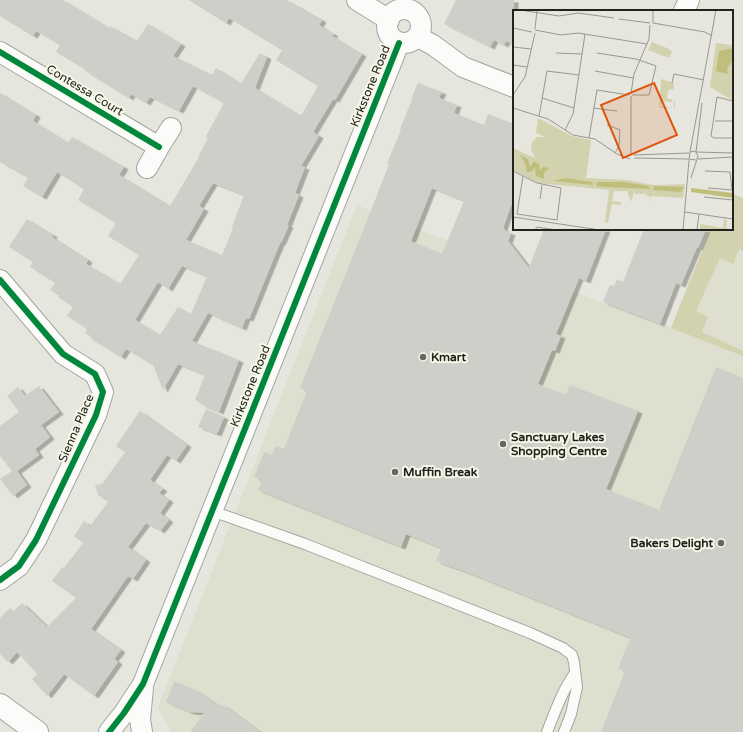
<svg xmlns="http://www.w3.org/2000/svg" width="743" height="732" font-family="'Varela Round',sans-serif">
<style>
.built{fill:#dedfce}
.green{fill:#d2d2ae}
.building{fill:#cfcfc9;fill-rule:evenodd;filter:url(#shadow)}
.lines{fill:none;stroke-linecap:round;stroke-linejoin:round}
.lane-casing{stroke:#a5a59f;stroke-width:12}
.street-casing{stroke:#a5a59f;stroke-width:22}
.secondary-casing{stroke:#a5a59f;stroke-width:24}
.lane{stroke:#fbfbfa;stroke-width:10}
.street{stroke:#fbfbfa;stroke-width:20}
.secondary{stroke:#fbfbfa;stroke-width:22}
.cycleway-casing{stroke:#f7f7e8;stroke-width:8}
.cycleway{stroke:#00873e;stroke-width:6}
.poi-dot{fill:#676761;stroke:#f7f7e8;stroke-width:1.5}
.labels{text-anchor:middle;stroke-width:4;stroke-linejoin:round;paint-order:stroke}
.street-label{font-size:12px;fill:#23231e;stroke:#f7f7e8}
.poi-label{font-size:12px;font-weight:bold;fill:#23231e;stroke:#f7f7e8;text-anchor:start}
.inset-road{fill:none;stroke:#989891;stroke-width:1}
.view{fill:#de560d;fill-opacity:0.15;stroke:#de560d;stroke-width:2}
.inset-edge{fill:none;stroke:#23231e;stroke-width:2}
</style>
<defs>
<filter id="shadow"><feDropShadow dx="4.5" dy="2.5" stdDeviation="0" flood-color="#0004"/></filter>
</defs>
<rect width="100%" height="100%" fill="#e6e6de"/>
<path class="built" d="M357,205L520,269L585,296L671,328L709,233L743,248V732H171L158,707Z"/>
<path class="green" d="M732,193L743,198V251L739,249L733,264L720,258L696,311L708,317L702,332L743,351V356L671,328L711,229H732Z"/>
<path class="building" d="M0,0H63L109,28L110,26L137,41L148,24L181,44L173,56L212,75L216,68L241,84L260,53L267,57L255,88L301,116L318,86L276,60L282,50L229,18L226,23L189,0H287L322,20L319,25L334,34L332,36L362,54L335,100L333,99L313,132L319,136L301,166L305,167L295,193L299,195L287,225H289L281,243H280L249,319L246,318L242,328L208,313L192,341L239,360L219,412L202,405L203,404L195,400L205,375L178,364L163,390L153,365L126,349L121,357L91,339L92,337L85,333L87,329L67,316L73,307L58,297L59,295L50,290L55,283L30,267L33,262L9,247L27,219L53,235L52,237L88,260L86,264L120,284L139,255L108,236L116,223L78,200L84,189L57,172L42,197L23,186L28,178L0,162V93L36,115L33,121L68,143L72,137L124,167L119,175L170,206L199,157H198L208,138L206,136L224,103L193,86L179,111L150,97L146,103L131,94L129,98L91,75V74L84,70L85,69L56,52L60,45L36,31L33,36L0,16ZM213,183L244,195L232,227L233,228L222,255L186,240L204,209L199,206ZM182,266L207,276L191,314L178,307L160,335L135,320L158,282L168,289Z
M456,0H514V45L506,41L504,45L494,40L490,47L444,24Z
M418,83L442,92L439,98L457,105L454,113L484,125L488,114L514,124V197L503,228L505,229L504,230L511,233L508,241L529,268L544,229H606L586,281L579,278L556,334L561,336L555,351L552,350L538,384L566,395L570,385L638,411L606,489L659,510L716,367L743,378V732H601L625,671L619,669L621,660L631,638L469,573L436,561L441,548L406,534L401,547L258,490L262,480L254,477L264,452L272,455L276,446L284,449L307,391L300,388L376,198V197L389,164L387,163L401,130L400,129L413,97H412ZM432,188L464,201L442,254L411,241Z
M644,229H706L698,248L697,247L681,285L676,283L660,324L603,302L610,285L614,286L617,279L623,282Z
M39,386L59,412L41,425L50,437L35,449L39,455L17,471L27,485L13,496L0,479L12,471L0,456V426L19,412L7,396L18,387L25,396Z
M206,409L224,417L217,434L198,427Z
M140,411L187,445L176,461L167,455L150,480L163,489L159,493L169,500L160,513L169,520L160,531L153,526L152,527L146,523L128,547L146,560L133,579L128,576L91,629L121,650L114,659L118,662L94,696L64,674L47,696L32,679L37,674L17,652L8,662L0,654V618L10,608L14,611L22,603L47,627L76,598L52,581L62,567L64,568L83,543L74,536L84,521L90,526L108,502L98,495L95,485L102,484L125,452L116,446Z
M174,681L197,691L216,704L223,705L260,732H190L204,713L190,712L166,702Z"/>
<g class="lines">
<defs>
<path id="lane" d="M212,511L305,544L530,633L563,648L572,655L574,662L577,687L571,714L564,732
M547,732C555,712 562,691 575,673"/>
<path id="street" d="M357,0L389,20
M387 26a17 17 0 1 1 34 0a17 17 0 1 1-34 0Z
M684,11L689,0
M418,37L433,45L463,67L514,87
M0,52L159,147
M147,168L159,147L171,128
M0,280L63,354L95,374L103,392L96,415L36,540L19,566L0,580
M109,732L124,713L143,684L399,43
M142,732L140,719L143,688"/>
<path id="secondary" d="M0,705L37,732"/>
</defs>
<use href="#lane" class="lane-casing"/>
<use href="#street" class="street-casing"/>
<use href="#secondary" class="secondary-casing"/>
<use href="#lane" class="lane"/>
<use href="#street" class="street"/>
<use href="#secondary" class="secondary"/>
<defs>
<path id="cycleway" d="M0,52L159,147
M0,280L63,354L95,374L103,392L96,415L36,540L19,566L0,580
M109,732L124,713L143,684L399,43"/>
</defs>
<use href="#cycleway" class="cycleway-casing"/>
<use href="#cycleway" class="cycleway"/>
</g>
<g class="poi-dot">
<circle cx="423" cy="357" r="4"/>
<circle cx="503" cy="444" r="4"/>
<circle cx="395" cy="472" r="4"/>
<circle cx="721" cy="543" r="4"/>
</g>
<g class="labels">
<g class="street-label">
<text transform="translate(370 86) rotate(-68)" y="4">Kirkstone Road</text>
<text transform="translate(85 90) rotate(31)" y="4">Contessa Court</text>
<text transform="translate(250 386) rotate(-68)" y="4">Kirkstone Road</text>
<text transform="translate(76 428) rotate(-67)" y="4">Sienna Place</text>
</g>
<g class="poi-label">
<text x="431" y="361">Kmart</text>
<text x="511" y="441">Sanctuary Lakes<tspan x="511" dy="14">Shopping Centre</tspan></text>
<text x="403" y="476">Muffin Break</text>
<text x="713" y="547" text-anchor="end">Bakers Delight</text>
</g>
</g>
<g transform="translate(513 10)">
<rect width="220" height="220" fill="#e6e6de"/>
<path d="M220,30V89L219,90L197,77L203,33L219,35ZM139,32L156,39L159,42L156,48L135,40ZM148,69L161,73V79L155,80L154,89H159V92L149,91L147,96L160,98L161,97V92L162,91V98H146ZM25,108L59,126L78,130L73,168L114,170L140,175L172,174L170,188L138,186L136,194L137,187L132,184L131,179V184H122V179L118,192L114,181H101L99,191L108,192V195L99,194L95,213L92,212L96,180L25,173L0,160V138L22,148L18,140L19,132L24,127H32L23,123ZM211,209L214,210L213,218L220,220H187V214L210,218Z" fill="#d2d2ae"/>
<path d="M220,38V50L214,58L215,64L203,61L206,41ZM7,145L15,149L17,157L21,151L26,154L27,161L30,157L36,158L31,163V169L23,166L22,157L18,162H14L12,153ZM52,168L79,172L80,175L41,171ZM84,172H111L136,176L137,179L92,177L83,176ZM141,176L169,177H171L168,182L140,180ZM178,178L220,183V188L178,182Z" fill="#c0be7b"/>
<path class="inset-road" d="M7,0L46,6L65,3L101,8M106,9L137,13M140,13L192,22L199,26M140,13V0M0,18L19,22M22,19L24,0M22,20L48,25L65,23L134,34M0,37L18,39M43,43L69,44M84,43L123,49L143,56L136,85H119M0,55L14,57M82,61L120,68M159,73L161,64L191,70M118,83L121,64L136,29L137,15M0,85L12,67L22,23M118,86V145M29,88L61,98M220,91L204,87L198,126L201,128H220M0,98L35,109L60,125L82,129M80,98L104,101M26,106L34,61L66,65M202,111H220M94,115L107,120L106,136L102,143M52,120L60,104L72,24M76,128L84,80L116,85M82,129L104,144L117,149M177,142L203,0M183,142L220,143M183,142L189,93M121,145L176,143M121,148L176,149M185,149L220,147M0,161L24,173L48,178L44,210L4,204L10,166M192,161L217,162L219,180M178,168L185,146L182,141L177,142L176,149L183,150M195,178L220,180M191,187L220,190M27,189L29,175M172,202L220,209M0,207L87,220M22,220L24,217L43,220M170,220L176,150M184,220L186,204"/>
<path class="view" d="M141,73L164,125L110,148L88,95Z"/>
<rect width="220" height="220" class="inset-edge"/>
</g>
</svg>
